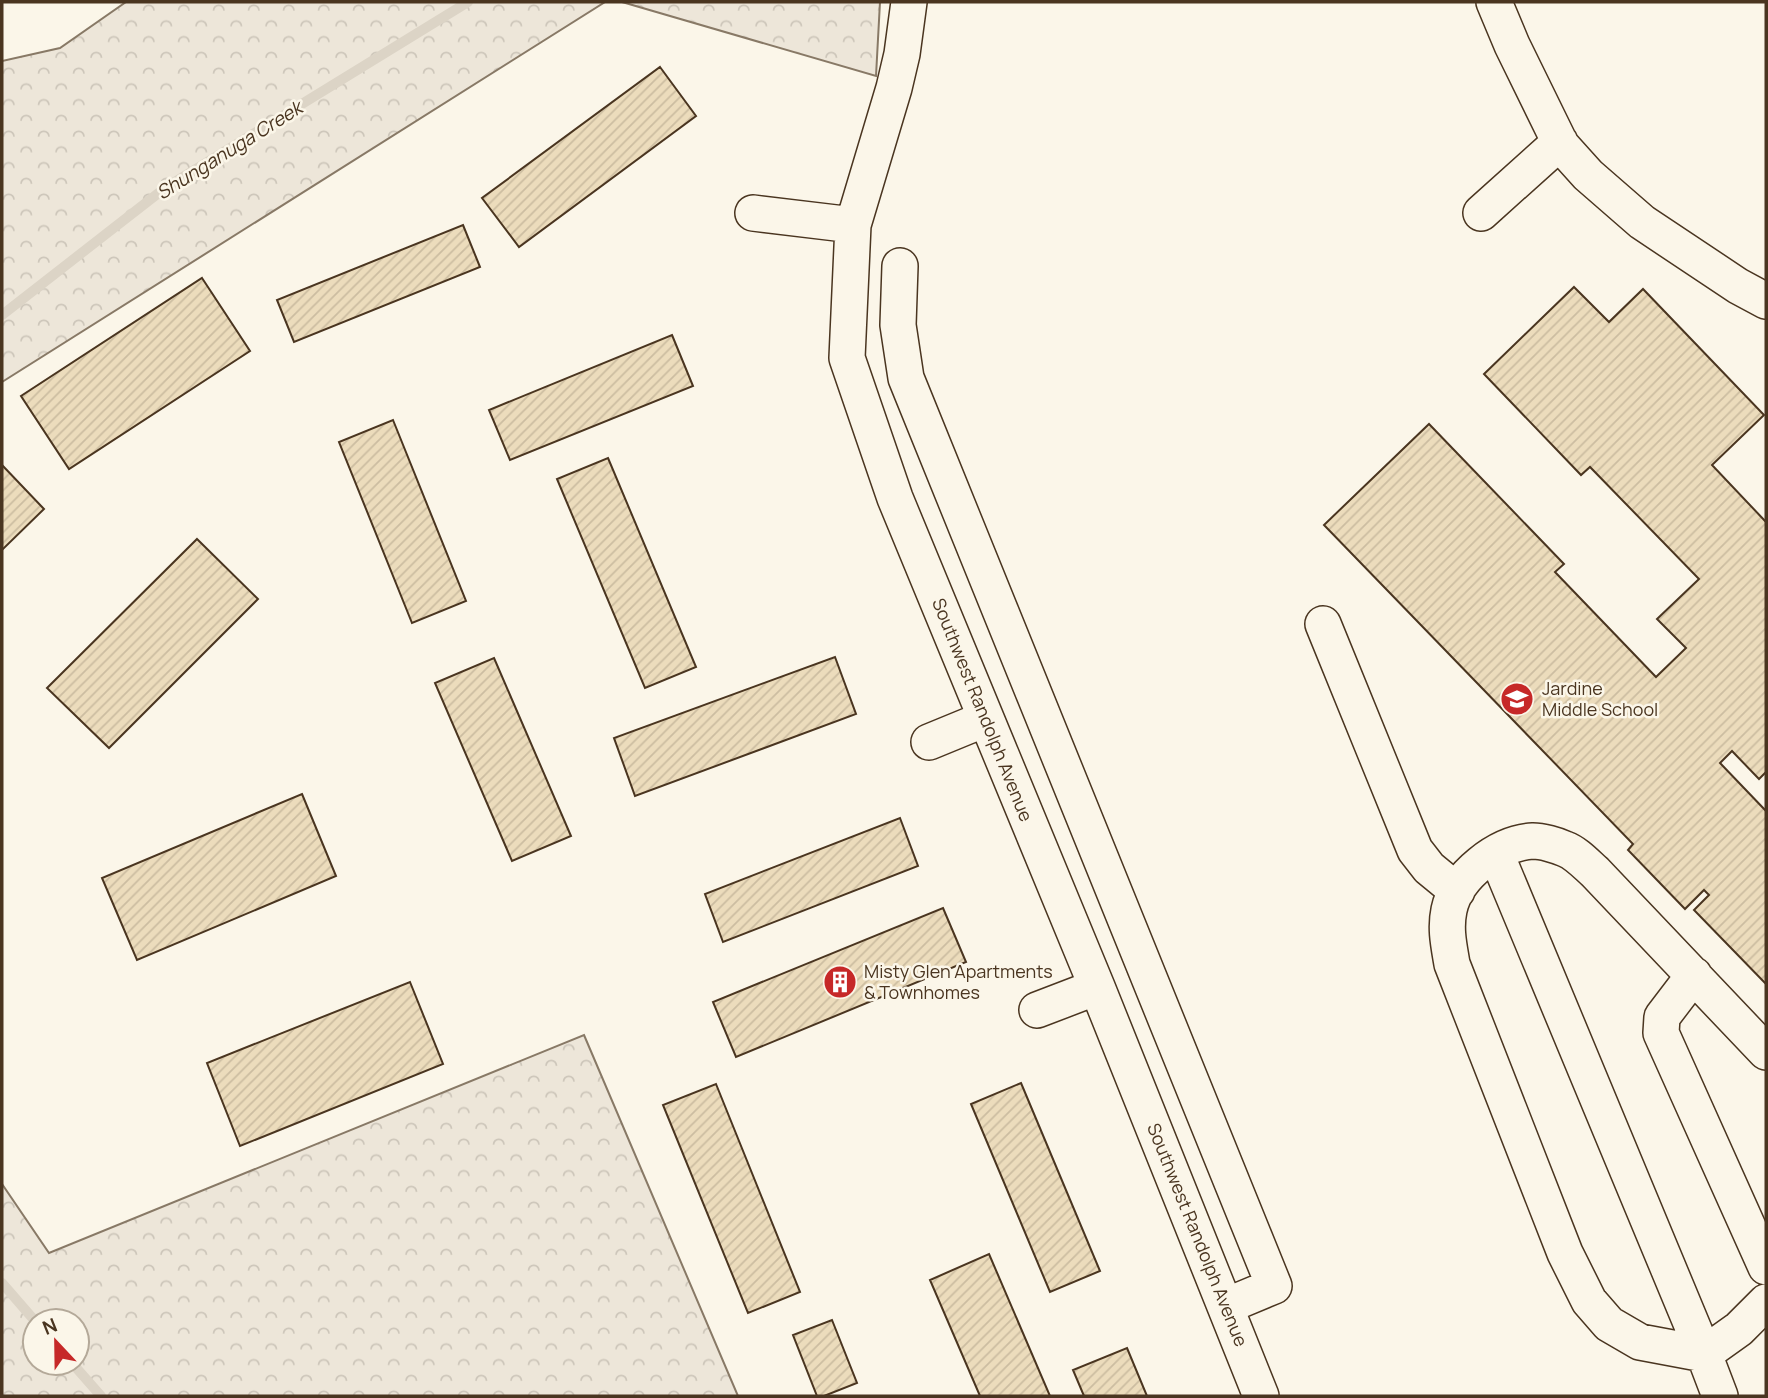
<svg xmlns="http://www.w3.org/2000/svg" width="1768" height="1398" font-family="Manrope,sans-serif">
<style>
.forest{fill:url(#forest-crowns);stroke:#887966;stroke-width:2;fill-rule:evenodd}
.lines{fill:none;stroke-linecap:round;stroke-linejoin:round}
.stream{stroke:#dcd4c6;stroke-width:10}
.building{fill:url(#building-hatch);stroke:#4a3520;stroke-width:2}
.minor-casing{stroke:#4a3520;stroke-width:38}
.minor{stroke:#fbf6e9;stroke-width:35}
.labels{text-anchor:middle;stroke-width:5;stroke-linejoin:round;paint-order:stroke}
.poi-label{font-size:18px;fill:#4a3520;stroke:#fbf6e9;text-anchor:start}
.street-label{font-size:18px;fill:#4a3520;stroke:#fbf6e9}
.water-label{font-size:19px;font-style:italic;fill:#4a3520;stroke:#fbf6e9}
</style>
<defs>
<pattern id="forest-crowns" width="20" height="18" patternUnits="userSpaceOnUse" patternTransform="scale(1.75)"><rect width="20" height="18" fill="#ede6d9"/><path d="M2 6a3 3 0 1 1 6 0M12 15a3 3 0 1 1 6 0" fill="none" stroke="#cdc6ba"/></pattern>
<pattern id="building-hatch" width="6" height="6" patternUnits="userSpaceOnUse" patternTransform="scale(1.75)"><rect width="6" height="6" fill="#ecdcbc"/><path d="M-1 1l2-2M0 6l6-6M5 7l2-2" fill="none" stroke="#ccbda1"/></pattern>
</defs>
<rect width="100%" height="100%" fill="#fbf6e9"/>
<path class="forest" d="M126,2H605L2,382V61L60,48Z
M622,2H880L876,76Z
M584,1035L738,1396H2V1184L49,1253ZM35,1321H77V1363H35Z"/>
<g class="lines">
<path class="stream" d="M2,315L165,188L468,2
M2,1283L35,1321
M72,1363L101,1396"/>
</g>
<path class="building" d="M660,67L696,116L519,247L482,198Z
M463,225L480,267L294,342L277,300Z
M202,278L250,351L69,469L21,396Z
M1574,287L1609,322L1643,289L1764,415L1712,465L1766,522V772L1759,779L1732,751L1720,763L1766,811V984L1694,910L1709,895L1704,890L1685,909L1628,850L1633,844L1324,525L1429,424L1564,564L1555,572L1656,677L1686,648L1657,619L1699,579L1590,467L1581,475L1484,374Z
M672,335L693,386L510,460L489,410Z
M393,420L466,601L412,623L339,442Z
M608,458L696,667L645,688L557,479Z
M2,465L44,509L2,550Z
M197,539L258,599L109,748L47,688Z
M835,657L856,714L635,796L614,738Z
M494,658L571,836L512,861L435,683Z
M302,794L336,876L137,960L102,878Z
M900,818L918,866L723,942L705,894Z
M943,908L966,962L736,1057L713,1002Z
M410,982L443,1064L240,1146L207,1063Z
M1021,1083L1100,1271L1050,1292L971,1104Z
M716,1084L800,1292L748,1313L663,1105Z
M989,1254L1050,1396H980L930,1280Z
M832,1320L857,1383L824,1396H817L793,1335Z
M1127,1348L1147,1396H1084L1073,1370Z"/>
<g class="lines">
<defs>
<path id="minor" d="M909,2L902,54L894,88L853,225L847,358L895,498L1097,987L1261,1396
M1494,2L1512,45L1561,145L1588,175L1642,222L1738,286L1766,301
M753,213L853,225
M1481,213L1560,142
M900,266L898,325L906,378L1274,1286L1226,1306
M1323,624L1415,850L1429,868L1457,891
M929,742L985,719
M1496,854L1704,1354L1720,1396
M1694,975L1662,1017L1661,1033L1766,1267
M1037,1010L1097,987
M1766,1052L1595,872C1586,864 1576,853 1565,849C1556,845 1542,841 1533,841C1498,843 1456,876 1449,910C1445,929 1449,946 1452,964L1565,1253L1589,1301L1609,1324L1640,1342L1704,1354L1739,1329L1766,1302"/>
</defs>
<use href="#minor" class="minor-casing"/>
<use href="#minor" class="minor"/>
</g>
<defs>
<symbol id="school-disc" viewBox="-11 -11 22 22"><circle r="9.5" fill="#c62828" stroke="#fbf6e9"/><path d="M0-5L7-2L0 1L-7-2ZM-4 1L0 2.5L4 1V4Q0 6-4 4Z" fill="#fff"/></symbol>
<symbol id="building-disc" viewBox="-11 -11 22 22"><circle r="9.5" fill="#c62828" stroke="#fbf6e9"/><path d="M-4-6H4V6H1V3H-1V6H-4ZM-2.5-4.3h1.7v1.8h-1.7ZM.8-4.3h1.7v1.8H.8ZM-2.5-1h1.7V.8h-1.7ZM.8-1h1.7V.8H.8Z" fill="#fff"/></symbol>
</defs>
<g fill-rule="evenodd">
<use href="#school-disc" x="1498" y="680" width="38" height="38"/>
<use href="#building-disc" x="821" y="963" width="38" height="38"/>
</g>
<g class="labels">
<g class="poi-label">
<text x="1542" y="695">Jardine<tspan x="1542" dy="21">Middle School</tspan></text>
<text x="864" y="978">Misty Glen Apartments<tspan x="864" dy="21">&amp; Townhomes</tspan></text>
</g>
<g class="street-label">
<text transform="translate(982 710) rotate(68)" y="6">Southwest Randolph Avenue</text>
<text transform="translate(1197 1235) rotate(68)" y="6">Southwest Randolph Avenue</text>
</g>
<g class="water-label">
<text transform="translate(229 150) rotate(-32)" y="7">Shunganuga Creek</text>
</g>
</g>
<rect width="1768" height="1398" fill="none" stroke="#4a3520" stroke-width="7"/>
<g transform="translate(56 1342) rotate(338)"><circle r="33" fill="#fbf6e9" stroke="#b4a999" stroke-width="2"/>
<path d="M0-5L12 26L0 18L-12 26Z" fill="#c62828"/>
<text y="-10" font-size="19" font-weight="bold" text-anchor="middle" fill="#4a3520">N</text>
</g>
</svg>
